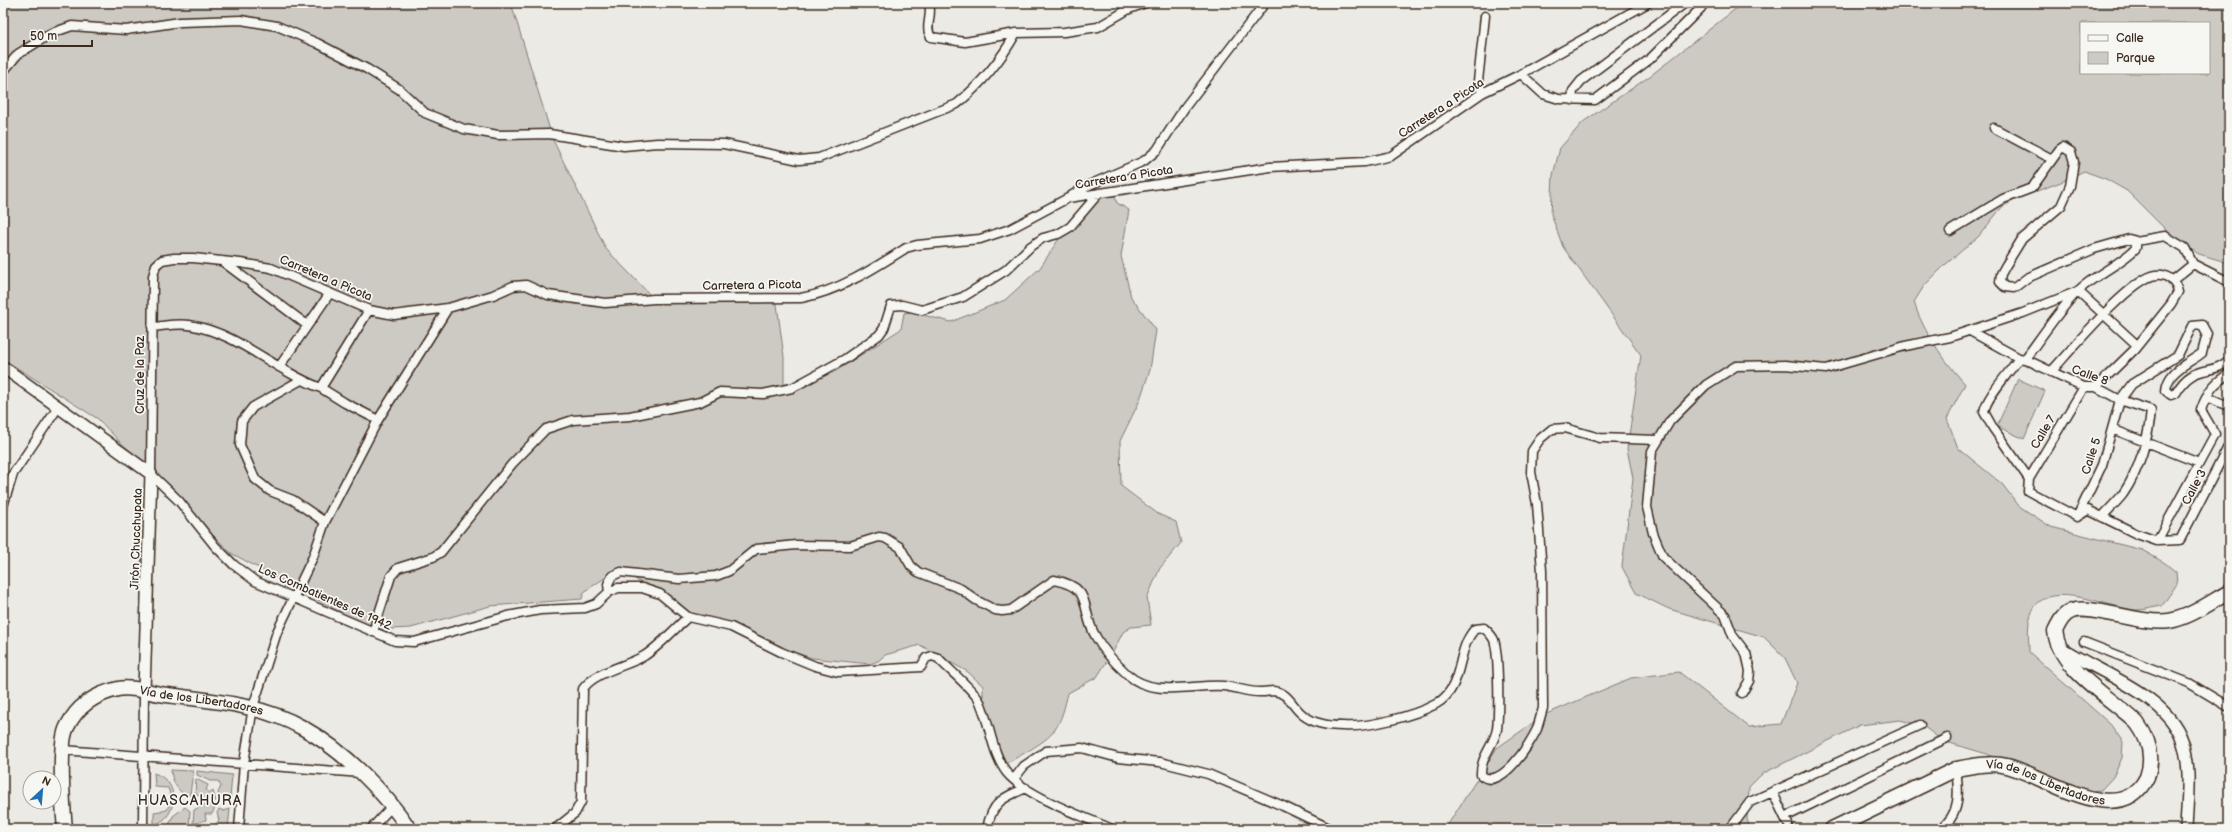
<svg xmlns="http://www.w3.org/2000/svg" width="2232" height="832" font-family="'Balsamiq Sans',sans-serif">
<style>
.green{fill:#cdcac4;stroke:#847a71;fill-rule:evenodd}
.lines{fill:none;stroke-linecap:round;stroke-linejoin:round}
.street-casing{stroke:#3b2a1e;stroke-width:11}
.secondary-casing{stroke:#3b2a1e;stroke-width:14}
.highway-casing{stroke:#3b2a1e;stroke-width:17}
.street{stroke:#f6f6f2;stroke-width:8}
.secondary{stroke:#f6f6f2;stroke-width:11}
.highway{stroke:#f6f6f2;stroke-width:14}
.labels{text-anchor:middle;stroke-width:3.5;stroke-linejoin:round;paint-order:stroke}
.street-label{font-size:12px;fill:#3b2a1e;stroke:#f6f6f2}
.quarter-label{font-size:14px;letter-spacing:1px;fill:#3b2a1e;stroke:#f6f6f2}
</style>
<rect width="100%" height="100%" fill="#ebeae5"/>
<filter id="ink" filterUnits="userSpaceOnUse"><feTurbulence type="fractalNoise" baseFrequency=".025" numOctaves="2"/><feDisplacementMap in="SourceGraphic" scale="8" xChannelSelector="R" yChannelSelector="G"/><feConvolveMatrix kernelMatrix="1 2 1 2 8 2 1 2 1" color-interpolation-filters="sRGB"/></filter>
<g filter="url(#ink)">
<path class="green" d="M3,3H511L553,140L606,249L654,299L776,297L784,357V394L836,371L901,329L904,313L911,312L951,322L1005,300L1040,268L1073,217L1099,193L1113,192L1117,203L1129,210L1121,256L1131,297L1156,330L1150,370L1139,402L1120,441L1121,486L1158,514L1176,522L1181,543L1160,568L1147,598L1151,625L1131,627L1123,632L1114,650L1097,677L1068,693C1065,705 1062,720 1054,731C1047,742 1014,759 1001,766L998,744L983,717V686L968,672L920,645L885,655L878,661L870,664L812,658L760,641L682,612L631,576L606,577L584,592L582,599L490,606L411,628L373,630L231,553L212,534L174,489L121,443L98,419L3,359Z
M1743,3H2229V263L2199,254L2177,241L2127,191L2106,179L2084,171L2061,182L2021,197L2002,207L1978,237L1946,264L1924,286L1914,302C1923,332 1944,360 1965,384L1947,419L1958,448L2002,484L2019,506L2051,527L2142,550L2165,563L2176,572L2177,584L2162,606C2154,607 2145,610 2137,610C2109,609 2040,573 2030,618C2027,628 2029,641 2029,652L2110,724L2123,742L2122,758L2113,777L2101,790L2091,791L2033,775L1987,754L1943,741L1923,726L1900,720L1860,725L1762,774L1749,787L1747,819L1750,829H1445L1497,748L1544,715L1631,678L1679,672L1749,727L1781,724L1797,683L1785,658L1764,637L1669,609L1636,593L1622,567L1633,478L1627,449L1641,355L1563,247L1551,214L1553,175L1560,148L1583,122L1650,76ZM2081,23H2209V73H2081Z
M2018,379L2045,391L2024,439L1997,426Z
M171,770L193,771L190,795L186,796C176,789 172,781 171,770Z
M197,771L232,775L230,799L220,798L218,793L221,786L218,781H210L197,775Z
M154,773C165,777 173,785 173,797H171L168,788L155,787Z
M196,779L208,785L206,790L210,793L213,791L216,801L201,800L200,796L195,794Z
M170,802L173,803C170,815 165,821 154,825V812L167,810Z
M200,804L216,805L212,814H205L206,820L193,824L194,810L198,808Z
M185,807L190,811L189,829H167L173,816Z
M219,809L224,811L230,809L228,829H193L207,824L211,826L216,824L219,820L217,813Z"/>
<g class="lines">
<defs>
<path id="street" d="M929,3C933,15 924,27 931,37L965,42L1016,33L1064,32L1098,27L1129,9L1145,3
M3,72L18,54L52,33L72,26L126,30L180,22L241,20L277,26L317,43L367,69L399,89L425,113L464,129L498,135L549,134L624,146L657,143L724,144L799,160L819,158L957,104C981,84 1001,60 1016,33
M1521,74L1543,94L1559,99L1595,100L1650,59L1701,8L1704,3
M1482,93L1478,81L1485,16
M1572,100L1573,91L1581,81L1685,3
M1994,128L2052,159
M1071,196L1087,186L1144,161L1157,150L1185,107L1265,3
M1950,231L2003,199L2032,188L2059,150L2063,147L2071,152L2074,162L2070,186L2061,206L2022,239L2006,265L2001,274L2000,282L2005,287L2014,288L2027,278L2094,249L2129,239L2136,241L2165,236L2185,248L2193,264L2172,281
M222,261L307,325
M2193,264L2229,282
M152,327C164,326 178,323 189,325C239,333 275,371 321,388L369,310
M1970,331L2019,358
M2025,359C2040,339 2061,307 2079,290C2096,274 2120,265 2136,248V241
M279,367L330,293
M2051,372C2070,351 2131,278 2156,275C2167,273 2176,282 2178,292L2171,304L2134,350L2096,387
M301,380L253,407L242,421L240,445L255,479L270,491L293,500L325,522
M2084,387L2029,479L2028,491L2077,517L2088,510L2137,534L2157,541L2180,540L2229,445
M321,388L345,403L378,420
M2206,397L2229,406
M2112,429L2199,463
M2029,479L1993,428L1984,412C1986,397 2010,372 2019,358L2025,359L2084,387H2096L2120,400L2151,410C2149,437 2139,471 2123,494C2117,502 2109,509 2102,517
M3,506L13,474L59,406
M2077,517L2102,465L2120,400L2132,384L2178,355L2192,326L2202,325L2207,334L2202,353C2188,364 2167,371 2166,391L2171,395L2176,393C2194,362 2211,377 2229,360
M2157,541L2215,434L2201,410C2207,393 2213,383 2229,374
M609,592L608,584L612,576L621,572L679,579L716,576L729,571L756,549L796,545L850,546L879,537L885,538L900,547L911,566L918,572L961,589L976,600L995,610L1002,611L1011,610L1054,580C1096,588 1079,610 1096,637C1103,650 1116,664 1127,674C1153,698 1191,684 1223,686C1236,687 1249,693 1262,692C1266,692 1269,691 1273,691C1289,692 1292,707 1303,715C1314,724 1328,726 1343,726C1367,728 1414,716 1436,704C1465,688 1455,650 1475,629L1484,628C1487,631 1492,635 1494,640C1499,655 1499,712 1497,729C1494,746 1480,757 1481,775C1500,792 1530,744 1537,729C1539,722 1541,715 1543,708L1542,571L1537,504L1531,472L1532,451L1540,439L1552,429L1565,428L1600,438L1657,440
M373,632L391,576L398,568L433,557L441,552L512,464L546,429L573,420L630,416L700,402L720,392L763,394L792,388L845,359L879,335L884,328L891,306L902,305L922,310L963,297L1006,270L1031,246L1043,238L1058,234L1070,227L1099,193
M2084,642L2189,683L2229,707
M1742,693L1749,681L1750,671L1746,653L1733,636L1725,615L1663,557L1653,533L1647,507L1652,451L1670,421L1706,385L1736,366L1785,365L1826,369L1905,346L1950,337L2023,313L2078,291L2137,345
M63,750L361,773
M1014,779L1024,766L1046,751L1082,748L1118,758L1160,762L1208,774L1283,806L1331,829
M1773,793L1788,824
M1785,817L1947,738
M143,829L144,691
M239,829L244,763L253,707L277,632L313,557L325,522L378,420L448,308
M371,829L393,805
M555,829L575,813L581,802L583,689C594,672 627,666 644,656C660,646 674,629 688,617
M987,829C992,802 1002,798 1026,788
M1112,829C1084,817 1026,796 1007,773C992,754 990,724 980,702C975,691 947,668 938,658L932,656L926,658L921,667L838,672L815,666L781,652L731,627L688,617L660,594L642,588H618L609,592L596,604L585,608L540,610L508,616L414,642L395,641L255,581L234,565L215,546L179,501L151,474L153,276L156,265L162,260L174,258H193L240,263L271,268L369,310L394,315L448,308L493,295L513,286L526,285L548,295L605,303L654,299L801,298C839,291 873,269 906,248L917,245L980,239L1010,229L1068,198L1270,167L1365,162L1391,156L1482,93L1521,74L1648,3
M1730,829L1750,802L1920,725
M1940,829C1961,815 1959,791 1956,769"/>
<path id="secondary" d="M3,367L151,474L144,691
M2060,647C2099,673 2166,694 2182,740C2192,767 2187,801 2186,829"/>
<g id="highway">
<path id="s1" d="M65,829C63,808 58,744 67,727C77,706 96,694 118,689C130,686 148,692 160,694C209,701 259,703 303,728C343,750 385,792 409,829"/>
<path id="s2" d="M1832,829L1956,769C1972,766 1990,762 2007,766C2047,776 2120,832 2147,777C2154,757 2149,739 2137,723C2111,697 2059,670 2055,631C2059,623 2063,614 2072,611C2090,604 2141,625 2169,621C2189,618 2211,602 2229,592"/>
</g>
</defs>
<use href="#street" class="street-casing"/>
<use href="#secondary" class="secondary-casing"/>
<use href="#highway" class="highway-casing"/>
<use href="#street" class="street"/>
<use href="#secondary" class="secondary"/>
<use href="#highway" class="highway"/>
</g>
</g>
<g class="labels">
<g class="street-label">
<text transform="translate(1441 108) rotate(-33)" y="4">Carretera a Picota</text>
<text transform="translate(1124 177) rotate(-9)" y="4">Carretera a Picota</text>
<text transform="translate(326 278) rotate(23)" y="4">Carretera a Picota</text>
<text transform="translate(752 285) rotate(-1)" y="4">Carretera a Picota</text>
<text transform="translate(140 375) rotate(-90)" y="4">Cruz de la Paz</text>
<text transform="translate(2090 375) rotate(20)" y="4">Calle 8</text>
<text transform="translate(2043 432) rotate(-59)" y="4">Calle 7</text>
<text transform="translate(2091 456) rotate(-72)" y="4">Calle 5</text>
<text transform="translate(2194 487) rotate(-62)" y="4">Calle 3</text>
<text transform="translate(136 539) rotate(-88)" y="4">Jirón Chucchupata</text>
<text transform="translate(325 597) rotate(24)" y="4">Los Combatientes de 1942</text>
<text dy="4" stroke="none"><textPath href="#s1" startOffset="253">Vía de los Libertadores</textPath></text>
<text dy="4" stroke="none"><textPath href="#s2" startOffset="231">Vía de los Libertadores</textPath></text>
</g>
<g class="quarter-label">
<text x="190" y="805">HUASCAHURA</text>
</g>
</g>
<rect width="2232" height="832" fill="none" stroke="#f6f6f2" stroke-width="16"/>
<rect x="8" y="8" width="2216" height="816" fill="none" stroke="#3b2a1e" stroke-width="1.5" filter="url(#ink)"/>
<rect x="2080" y="22" width="130" height="52" fill="#f6f6f2" stroke="#aba49d"/>
<rect x="2088" y="35" width="20" height="6" fill="#f6f6f2" stroke="#aba49d"/>
<text x="2116" y="42" font-size="12" fill="#3b2a1e">Calle</text>
<rect x="2088" y="52" width="20" height="12" fill="#cdcac4" stroke="#aba49d"/>
<text x="2116" y="62" font-size="12" fill="#3b2a1e">Parque</text>
<g transform="translate(42 790) rotate(26)"><circle r="19" fill="#f6f6f2" stroke="#aba49d"/>
<path d="M0-3L7 15L0 10L-7 15Z" fill="#1f6fb2"/>
<text y="-6" font-size="11" font-weight="bold" text-anchor="middle" fill="#3b2a1e">N</text>
</g>
<path d="M24 40v6h68v-6" fill="none" stroke="#3b2a1e" stroke-width="2"/>
<text x="30" y="40" font-size="12" fill="#3b2a1e" stroke="#f6f6f2" stroke-width="3" paint-order="stroke">50 m</text>
</svg>
